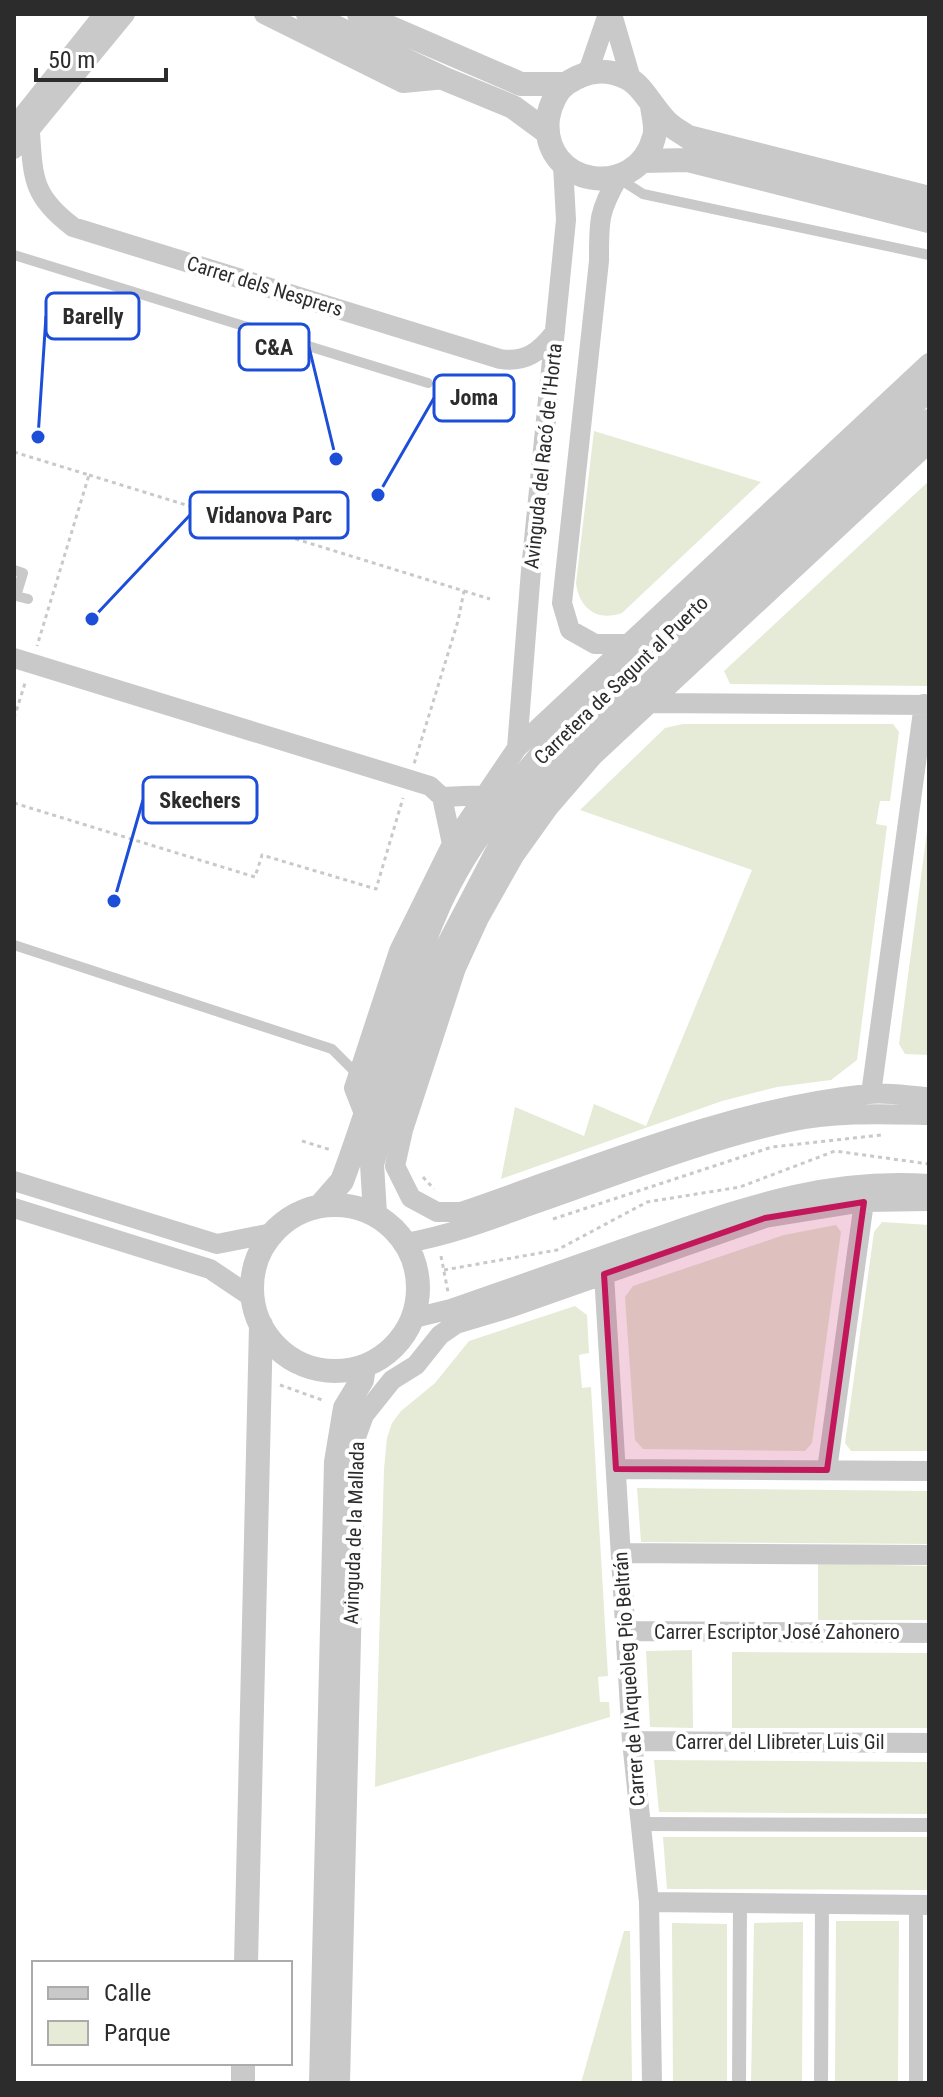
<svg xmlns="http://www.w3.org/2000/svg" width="943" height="2097" font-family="'Roboto Condensed',sans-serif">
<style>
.green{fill:#e5ebd7}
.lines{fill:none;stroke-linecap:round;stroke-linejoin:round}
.path{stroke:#c9c9c9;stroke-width:3;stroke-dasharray:4 4;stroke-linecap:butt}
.service{stroke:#c9c9c9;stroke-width:10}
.pedestrian{stroke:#c9c9c9;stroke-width:14}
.minor{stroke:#c9c9c9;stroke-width:20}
.tertiary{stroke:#c9c9c9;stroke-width:24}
.marked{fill:#c2185b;fill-opacity:0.2;stroke:#c2185b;stroke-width:6;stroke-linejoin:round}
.labels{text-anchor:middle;stroke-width:8;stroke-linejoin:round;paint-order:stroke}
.street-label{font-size:20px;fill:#2c2c2c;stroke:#fff}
.leader{fill:none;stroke:#1d4ed8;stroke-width:3}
.callout-dot{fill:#1d4ed8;stroke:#fff;stroke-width:3}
.callout{fill:#fff;stroke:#1d4ed8;stroke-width:3}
.callout-label{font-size:22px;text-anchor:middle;font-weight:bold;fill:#2c2c2c}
</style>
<rect width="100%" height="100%" fill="#fff"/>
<path class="green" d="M594,431L761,482L622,613C597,622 579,608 576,583Z
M929,481V686L730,684L724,671Z
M683,724H893L899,732L890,801H880L876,824L887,826L857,1060L831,1080L777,1087L722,1101L501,1179L515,1107L584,1136L594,1104L646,1126L752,870L580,810L665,728Z
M929,816V1055L905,1054L899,1044Z
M882,1222L929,1225V1451H851L845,1443L874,1232Z
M836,1225L841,1232L812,1443L805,1451L643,1449L635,1440L625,1297L633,1286L784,1235Z
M575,1306L587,1315L589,1353L579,1355L582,1388L591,1387L608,1676L598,1677L600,1702H609L610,1717L375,1787L384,1469L387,1438L392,1423L401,1411L435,1383L469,1341Z
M637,1488L929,1491V1544L641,1542Z
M818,1563L929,1566V1620H818Z
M692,1650L693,1728L650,1727L646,1651Z
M732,1652L929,1653V1728H732Z
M654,1760L929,1762V1814L659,1812Z
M663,1837H929V1890L667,1889Z
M836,1921H899L898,2083H835Z
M803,1922L802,2083H751L754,1923Z
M672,1923L727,1924V2083H673Z
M624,1931H630L632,2083H581Z"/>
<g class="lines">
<path class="path" d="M14,452L89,475L37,646
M89,475L464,591L458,621L414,764
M464,591L490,599
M14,718L26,680
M14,803L255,877L262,855L376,889L403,798
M302,1141L331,1150
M423,1177L434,1189
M553,1219L772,1147L881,1135
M441,1256L448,1292
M444,1270L557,1250L647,1202L740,1187L835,1151L929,1164
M280,1385L325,1401"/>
<path class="service" d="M618,178L643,194L929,255
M14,255L428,383
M14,570L23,573L16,596L28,599
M14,945L332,1049L354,1071V1080"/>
<path class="pedestrian" d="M639,1824L929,1825
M739,2083L740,1902
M821,2083L822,1902
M916,2083V1905"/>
<path class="minor" d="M264,14L403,83L445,79
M612,14L631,79
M588,72L608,14
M14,127L104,14
M30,132C33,179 33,197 73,227L500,359C525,363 540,352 555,332
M14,149L125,14
M618,178C598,212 599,222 599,261L562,603L570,630L595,644H626
M929,443L593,756L549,807L514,856L479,918L456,968L403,1130L395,1166L411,1198L437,1212H461C593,1167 729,1108 868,1094C888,1092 909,1096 929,1097
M14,658L430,786L442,797L452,844
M650,703L929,705
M517,748L531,570L566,220L563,165
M442,797L486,795
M871,1094L924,704
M365,1116L354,1088L399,951L452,844L517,748L929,363
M14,1181L217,1244L272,1233
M14,1208L210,1269L253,1298
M406,1243C446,1236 485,1222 523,1208C611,1178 699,1142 789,1122C834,1112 883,1114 929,1115
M604,1274L632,1741L649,1902L652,2083
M414,1318L451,1309C517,1286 583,1263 648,1240C745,1207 824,1177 929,1184
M616,1469L929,1471
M827,1470L864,1202
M621,1553L929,1555
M625,1631L929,1633
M632,1741L929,1743
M649,1902L929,1905
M340,2083L356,1437L364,1415L392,1380L416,1365L440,1335L456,1324L509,1308L765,1218L864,1202L929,1201"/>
<path class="tertiary" d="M308,14L445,79L513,107L547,132
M359,14L521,84H565
M652,106C653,115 657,128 654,137C637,202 540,187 548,118C550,105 557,89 569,82C588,70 606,68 627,78C643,85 654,111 668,123C673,128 681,132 688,137L929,198
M643,161L688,160L929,221
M252 1288a83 83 0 1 1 166 0a83 83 0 1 1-166 0Z
M321,1205L342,1181C377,1089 400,993 440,903C469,840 515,785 560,733L929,389
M375,1214L372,1164L439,963L499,848L536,796L579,747L929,421
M246,1963L261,1325
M243,2083V2063
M321,2083L336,1462L345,1408L362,1380L364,1367"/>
</g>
<path class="marked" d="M864,1202L827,1470L616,1469L604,1274L765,1218Z"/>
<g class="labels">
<g class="street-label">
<text transform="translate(265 286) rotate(17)" y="7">Carrer dels Nesprers</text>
<text transform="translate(543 456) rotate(-84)" y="7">Avinguda del Racó de l'Horta</text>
<text transform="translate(621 680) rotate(-44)" y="7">Carretera de Sagunt al Puerto</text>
<text transform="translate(354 1533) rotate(-88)" y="7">Avinguda de la Mallada</text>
<text x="777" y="1639">Carrer Escriptor José Zahonero</text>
<text transform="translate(629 1679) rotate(-94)" y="7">Carrer de l'Arqueòleg Pío Beltrán</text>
<text x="780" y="1749">Carrer del Llibreter Luis Gil</text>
</g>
</g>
<path class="leader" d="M38 437L46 316M336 459L309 347M378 495L434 398M92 619L190 515M114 901L143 800"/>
<g class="callout-dot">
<circle cx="38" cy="437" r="8"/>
<circle cx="336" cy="459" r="8"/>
<circle cx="378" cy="495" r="8"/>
<circle cx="92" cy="619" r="8"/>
<circle cx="114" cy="901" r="8"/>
</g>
<g class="callout">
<rect x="46" y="293" width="93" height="46" rx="8"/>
<rect x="239" y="324" width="70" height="46" rx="8"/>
<rect x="434" y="375" width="80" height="46" rx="8"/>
<rect x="190" y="492" width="158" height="46" rx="8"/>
<rect x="143" y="777" width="114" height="46" rx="8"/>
</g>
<g class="callout-label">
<text x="93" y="324">Barelly</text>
<text x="274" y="355">C&amp;A</text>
<text x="474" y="405">Joma</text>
<text x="269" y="523">Vidanova Parc</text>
<text x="200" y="808">Skechers</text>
</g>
<rect width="943" height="2097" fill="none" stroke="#2c2c2c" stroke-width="32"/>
<rect x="32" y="1961" width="260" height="104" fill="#ffffff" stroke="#ababab" stroke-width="2"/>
<rect x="48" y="1987" width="40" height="12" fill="#c9c9c9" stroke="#ababab" stroke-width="2"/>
<text x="104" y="2001" font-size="24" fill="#2c2c2c">Calle</text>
<rect x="48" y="2021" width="40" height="24" fill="#e5ebd7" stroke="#ababab" stroke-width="2"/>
<text x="104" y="2041" font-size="24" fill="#2c2c2c">Parque</text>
<path d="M36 68v12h130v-12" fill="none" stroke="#2c2c2c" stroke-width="4"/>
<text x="48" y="68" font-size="24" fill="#2c2c2c" stroke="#ffffff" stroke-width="6" paint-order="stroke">50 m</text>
</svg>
